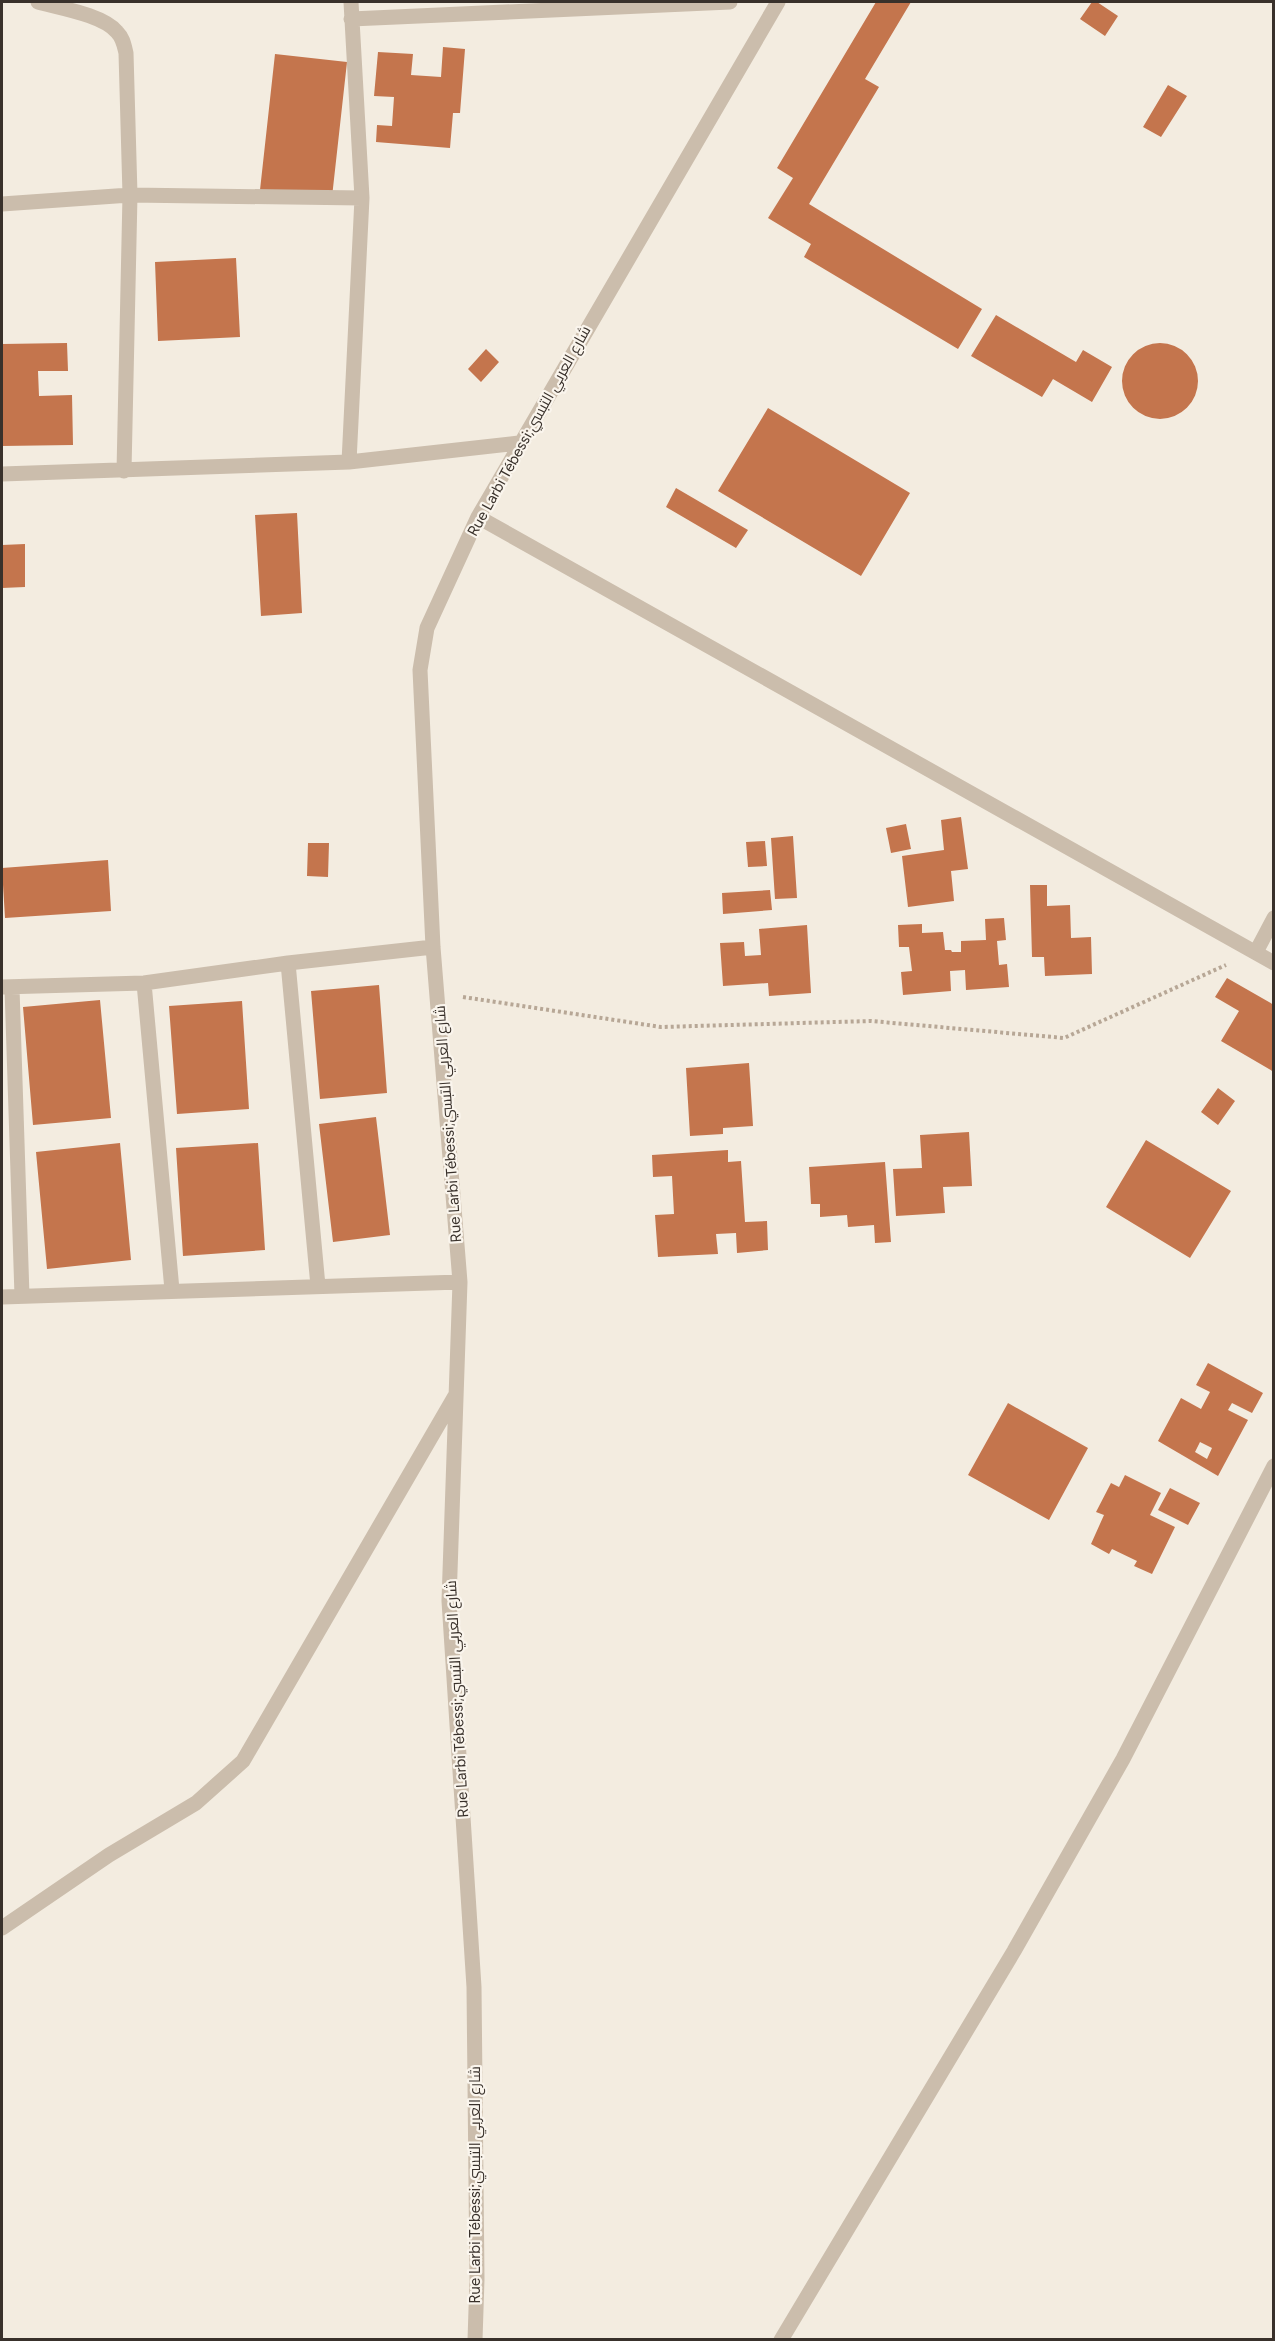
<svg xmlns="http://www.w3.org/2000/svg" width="1275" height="2341" font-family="Figtree,Cairo,sans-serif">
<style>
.building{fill:#c4754d;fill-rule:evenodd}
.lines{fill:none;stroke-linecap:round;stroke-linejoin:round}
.path{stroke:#b7a796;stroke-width:4;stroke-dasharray:3 3;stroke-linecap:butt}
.street{stroke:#cbbdac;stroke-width:15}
.labels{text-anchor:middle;stroke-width:4.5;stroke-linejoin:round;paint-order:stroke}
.street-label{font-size:15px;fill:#39312b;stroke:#faf5ed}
</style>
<rect width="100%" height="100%" fill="#f3ece0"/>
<path class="building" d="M876,2H911L865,79L879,87L809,204L982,309L958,349L804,257L811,244L768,218L793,178L777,168Z
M1092,2H1097L1118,16L1105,36L1080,19Z
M443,47L465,49L460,113H453L450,148L376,142L377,125L392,126L394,97L374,96L378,52L413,54L411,75L441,77Z
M275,54L347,62L332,197L260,190Z
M1168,85L1187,96L1161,137L1143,127Z
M236,258L240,337L158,341L155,262Z
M996,315L1076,362L1083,350L1112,367L1092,402L1053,379L1042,397L971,356Z
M67,343L68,371H38L39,396L72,395L73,445L2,446V344Z
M1122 381a38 38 0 1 1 76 0a38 38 0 1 1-76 0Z
M486,349L499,362L481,382L468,369Z
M768,408L910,493L861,576L718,491Z
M676,488L748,530L736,548L666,507Z
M297,513L302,613L261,616L255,515Z
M25,544V587L2,588V545Z
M961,817L968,869L951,871L954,901L908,907L902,856L944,850L941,820Z
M906,824L911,849L891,853L886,828Z
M793,836L797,898L775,899L771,838Z
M765,841L767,866L748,867L746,842Z
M308,843H329L328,877L307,876Z
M108,860L111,911L5,918L2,868Z
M1030,885H1047V906L1070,905L1071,938L1091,937L1092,974L1045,976L1044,957H1032Z
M770,890L772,910L723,914L722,893Z
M1004,918L1006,940L997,941L999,965L1007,964L1009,987L966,990L965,970L950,971L951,991L903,995L901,972L912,971L909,947H899L898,925L922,924V933L943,932L945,950H951L952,952H961V941L986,940L985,919Z
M807,925L811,993L769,996L768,983L723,986L720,943L744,942L745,956L761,955L759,929Z
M1227,978L1274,1005V1072L1221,1041L1239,1011L1215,997Z
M379,985L387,1093L320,1099L311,991Z
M100,1000L111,1118L33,1125L23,1007Z
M242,1001L249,1109L177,1114L169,1006Z
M749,1063L753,1126L723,1128V1134L690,1136L686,1068Z
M1218,1088L1235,1101L1218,1125L1201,1112Z
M376,1117L390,1235L333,1242L319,1124Z
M969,1132L972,1186L943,1187L945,1213L896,1216L893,1169L922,1168L920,1135Z
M1146,1140L1231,1191L1190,1258L1106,1207Z
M120,1143L131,1260L47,1269L36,1152Z
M258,1143L265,1250L183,1256L176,1148Z
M728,1150V1162L741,1161L745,1222L767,1221L768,1250L737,1253L736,1233L716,1234L718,1254L658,1257L655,1215L674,1214L672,1176L653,1177L652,1155Z
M885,1162L891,1242L875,1243L874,1225L848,1227L847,1215L820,1217V1204H811L809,1167Z
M1208,1363L1263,1393L1252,1413L1232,1403L1228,1410L1248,1420L1218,1476L1158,1441L1181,1398L1201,1409L1210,1392L1196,1385ZM1200,1442L1212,1448L1207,1459L1195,1452Z
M1008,1403L1088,1448L1049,1520L968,1475Z
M1125,1475L1161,1493L1150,1515L1175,1527L1152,1574L1134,1566L1137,1561L1112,1549L1109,1554L1091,1544L1104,1515L1096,1512L1111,1483L1119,1487Z
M1170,1488L1200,1503L1188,1525L1158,1510Z"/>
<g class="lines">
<path class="path" d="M463,997L661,1027L871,1021L1064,1038L1226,965"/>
<path class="street" d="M38,2C60,8 103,15 117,32C123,38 124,45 126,53L130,195L124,471
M351,19L730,2
M2,204L130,195L362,198
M349,462L362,198L351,2
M2,474L349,462L519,443
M478,517L1274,963
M1256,952L1274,918
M288,963L318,1286
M144,983L172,1290
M2,987L144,983L288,963L433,947
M12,988L22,1296
M2,1297L460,1282
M2,1928L109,1855L196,1803L243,1761L455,1396
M475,2340L477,2279L474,1987L449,1601L460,1282L433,947L420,670L427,628L478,517L778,2
M781,2340L1014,1951L1123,1759L1274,1466"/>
</g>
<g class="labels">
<g class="street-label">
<text transform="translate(529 431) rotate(-61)" y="5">Rue Larbi Tébessi;شارع العربي التبسي</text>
<text transform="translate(448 1124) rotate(-94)" y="5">Rue Larbi Tébessi;شارع العربي التبسي</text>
<text transform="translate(457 1699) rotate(-93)" y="5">Rue Larbi Tébessi;شارع العربي التبسي</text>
<text transform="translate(475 2185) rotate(-90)" y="5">Rue Larbi Tébessi;شارع العربي التبسي</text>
</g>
</g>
<rect width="1275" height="2341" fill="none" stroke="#39312b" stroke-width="6"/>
</svg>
